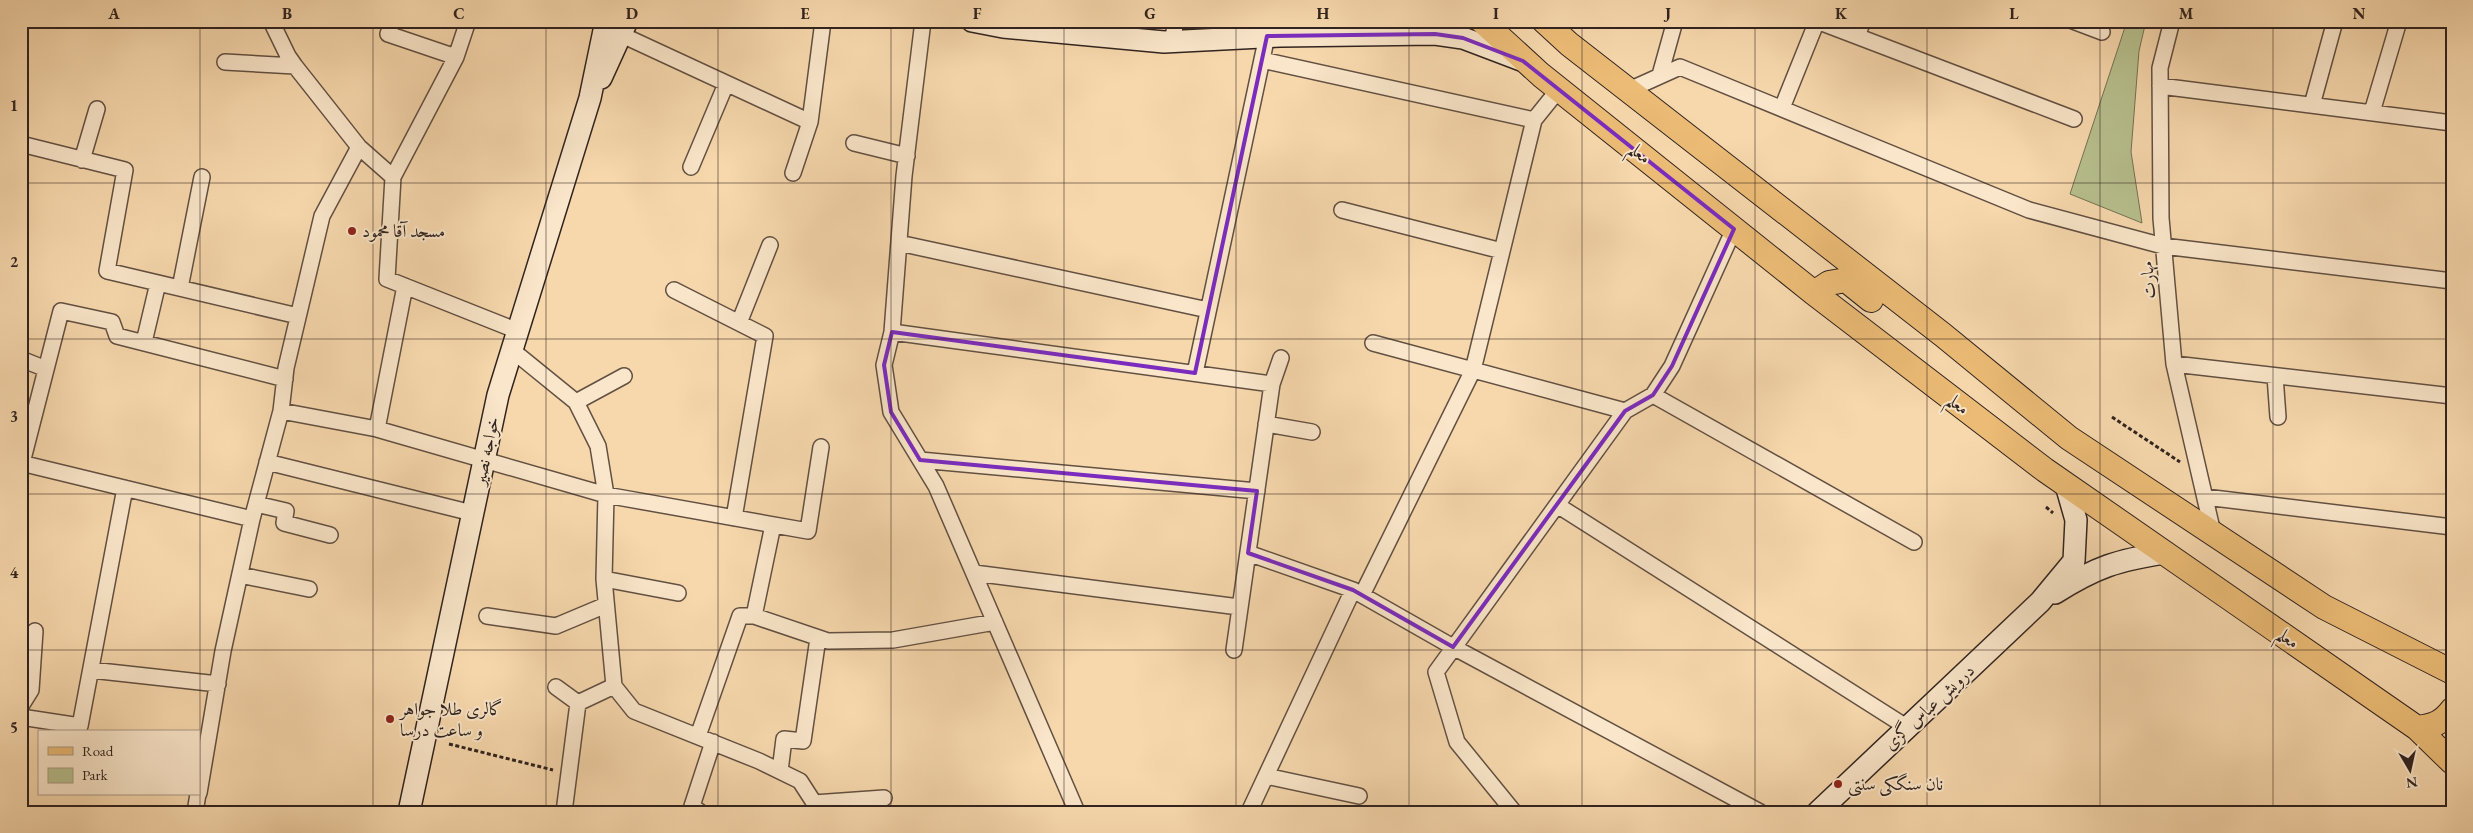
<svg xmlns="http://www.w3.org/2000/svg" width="2473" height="833" font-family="'EB Garamond',Amiri,serif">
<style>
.green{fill:#b7c08e;stroke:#747256}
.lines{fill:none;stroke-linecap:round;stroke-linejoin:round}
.street-casing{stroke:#625042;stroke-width:18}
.secondary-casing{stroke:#30231f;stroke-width:24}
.primary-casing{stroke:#30231f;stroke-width:26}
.path{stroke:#30231f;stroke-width:3;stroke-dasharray:4 2.5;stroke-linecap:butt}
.street{stroke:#fae6ca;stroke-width:15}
.secondary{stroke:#fae6ca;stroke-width:21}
.primary{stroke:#ecbc76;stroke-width:24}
.marked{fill:none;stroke:#7b2cbf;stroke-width:4;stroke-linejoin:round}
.grid{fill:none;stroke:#30231f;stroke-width:1;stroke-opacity:0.55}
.poi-dot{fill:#8f2418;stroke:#fae6ca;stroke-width:2}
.labels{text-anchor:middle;stroke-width:4;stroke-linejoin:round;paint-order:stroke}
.street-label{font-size:18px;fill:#30231f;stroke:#fae6ca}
.poi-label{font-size:18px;fill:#30231f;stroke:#fae6ca;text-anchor:start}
.neatline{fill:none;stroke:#30231f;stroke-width:2}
.grid-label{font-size:16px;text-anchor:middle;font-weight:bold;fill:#30231f}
</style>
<rect width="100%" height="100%" fill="#f7d8ad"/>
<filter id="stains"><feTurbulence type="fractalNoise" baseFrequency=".004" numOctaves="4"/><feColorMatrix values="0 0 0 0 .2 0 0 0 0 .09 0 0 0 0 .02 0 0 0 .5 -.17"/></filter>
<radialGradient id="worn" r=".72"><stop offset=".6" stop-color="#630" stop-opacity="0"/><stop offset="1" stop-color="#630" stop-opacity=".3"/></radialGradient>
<path class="green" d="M2127,21H2146L2139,51L2131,152L2142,223L2070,194Z"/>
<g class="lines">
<defs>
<path id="street" d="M271,21L288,56L295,66L359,147L393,177
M393,21L388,34L456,57
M468,21L456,57L393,177L387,279L518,331
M923,21L904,176L892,332L1272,384
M1817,21L2074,119
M2073,21L2102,32
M2172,21L2160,68L2161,218L2174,364L2213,533
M622,35L810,122
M1857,36L1863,21
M1172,42L1176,21
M1262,60L1534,120
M225,62L295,66
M1660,75L1675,21
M2160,86L2452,123
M1629,90L1680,67L2029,210L2163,246L2452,281
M2312,105L2335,21
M1782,108L1817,21
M2372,112L2399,21
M854,143L907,156
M21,144L125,170L107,271L298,316
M82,160L97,109
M691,167L726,84
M793,173L810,122L822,29
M1342,210L1502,251
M899,243L1208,310
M180,288L202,177
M674,290L765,336L734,518
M739,323L770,245
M892,332L884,365L891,412L936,486L1077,812
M144,342L158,283
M1373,343L1625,411
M512,350L576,402L598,446L606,495L604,579L614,686L634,711L759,761L800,781L820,812
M21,359L46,369
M2174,364L2452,396
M1195,373L1267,36
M2275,376L2278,417
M1653,395L1914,542
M576,402L624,376
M281,411L377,429L606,495L808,531L821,447
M1266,424L1312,432
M377,429L405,286
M920,460L1257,491
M267,462L472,513
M21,463L252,519
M22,463L61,311L112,322L117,336L285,379
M2205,497L2452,527
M256,504L286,511L284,523L330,535
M1557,505L1908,728
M1248,553L1353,590L1453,647L1760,812
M974,573L1239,607
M240,575L309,589
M604,579L678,593
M1362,595L1473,370L1534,120L1559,89
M487,616L556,626L606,605
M754,616L828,641L893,640L995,622
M1234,650L1272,384L1281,358
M91,670L218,684
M556,687L578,703
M21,706L31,690L35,631
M21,717L80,726L125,488
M698,736L740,616H754L773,525
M780,771L784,739L803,741L818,638
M1266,776L1359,796
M199,793L223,651L252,519L281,411L286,368L322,216L359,147
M814,803L884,798
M195,812L198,794
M564,812L578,703L614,686
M700,812L692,806L713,742
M1249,812L1353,590
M1514,812L1457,742L1436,672L1625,411L1653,395L1672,366L1734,229"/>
<path id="secondary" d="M972,21L1003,27L1164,42L1280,36L1435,34L1463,38L1521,60
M601,78L627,21
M2055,593C2096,567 2118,560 2165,553
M409,812L498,395L590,98L606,21
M1818,812L2040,602L2074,561L2076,520L2066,485"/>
<path id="primary" d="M1482,21L1541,75L1814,293L2045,470L2417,728L2452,762
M1544,21L1569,44L1943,335L2069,438L2324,607L2452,672
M1814,293L1829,283L1846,280L1871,300
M2417,728C2433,726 2442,723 2452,710"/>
</defs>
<use href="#street" class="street-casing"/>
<use href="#secondary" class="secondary-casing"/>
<use href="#primary" class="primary-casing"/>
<path class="path" d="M2112,417L2180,462
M2046,507L2053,513
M449,744L553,770"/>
<use href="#street" class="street"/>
<use href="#secondary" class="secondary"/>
<use href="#primary" class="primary"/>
</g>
<path class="marked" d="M1435,34L1463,38L1523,61L1734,229L1672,366L1653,395L1625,411L1453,647L1353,590L1248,553L1257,491L920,460L891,412L884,365L892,332L1195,373L1267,36Z"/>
<path class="grid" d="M200,21V812M373,21V812M546,21V812M718,21V812M891,21V812M1064,21V812M1236,21V812M1409,21V812M1582,21V812M1755,21V812M1927,21V812M2100,21V812M2273,21V812M21,183H2452M21,339H2452M21,494H2452M21,650H2452"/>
<g class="poi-dot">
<circle cx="352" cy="231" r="5"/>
<circle cx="390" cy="719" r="5"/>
<circle cx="1838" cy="784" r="5"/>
</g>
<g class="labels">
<g class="street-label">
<text transform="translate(1640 153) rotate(39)" y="6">معلم</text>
<text transform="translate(2148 280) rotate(-95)" y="6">مهارت</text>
<text transform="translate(1958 404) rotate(37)" y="6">معلم</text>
<text transform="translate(486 451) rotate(-78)" y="6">خواجه نصیر</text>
<text transform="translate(2288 638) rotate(35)" y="6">معلم</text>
<text transform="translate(1929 707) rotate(-43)" y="6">درویش عباس گزی</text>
</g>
<g class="poi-label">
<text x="362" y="237">مسجد آقا محمود</text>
<text x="400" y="715">گالری طلا جواهر<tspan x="400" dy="21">و ساعت درسا</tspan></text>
<text x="1848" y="790">نان سنگکی سنتی</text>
</g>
</g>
<rect width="2473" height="833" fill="none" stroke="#f7d8ad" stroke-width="55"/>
<rect x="38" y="730" width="162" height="65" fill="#fae6ca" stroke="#a99886"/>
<rect x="48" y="747" width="25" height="8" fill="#ecbc76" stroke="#a99886"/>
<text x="82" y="756" font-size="15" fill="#30231f">Road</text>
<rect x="48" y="768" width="25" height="15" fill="#b7c08e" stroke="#a99886"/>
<text x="82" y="780" font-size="15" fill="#30231f">Park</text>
<g transform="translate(2410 770) rotate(171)" stroke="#fae6ca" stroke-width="4" paint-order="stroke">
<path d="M0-4L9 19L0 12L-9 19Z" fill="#30231f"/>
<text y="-8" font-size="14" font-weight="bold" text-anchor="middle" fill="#30231f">N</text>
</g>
<rect x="28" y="28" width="2418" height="778" class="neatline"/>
<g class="grid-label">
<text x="114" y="19">A</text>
<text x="287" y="19">B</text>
<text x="459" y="19">C</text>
<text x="632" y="19">D</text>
<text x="805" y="19">E</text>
<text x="977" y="19">F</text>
<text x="1150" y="19">G</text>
<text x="1323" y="19">H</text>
<text x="1496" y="19">I</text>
<text x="1668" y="19">J</text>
<text x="1841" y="19">K</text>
<text x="2014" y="19">L</text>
<text x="2186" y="19">M</text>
<text x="2359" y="19">N</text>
<text x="14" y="111">1</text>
<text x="14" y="267">2</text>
<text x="14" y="422">3</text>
<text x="14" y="578">4</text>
<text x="14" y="733">5</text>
</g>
<rect width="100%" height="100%" filter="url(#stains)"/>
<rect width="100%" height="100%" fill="url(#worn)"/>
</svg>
